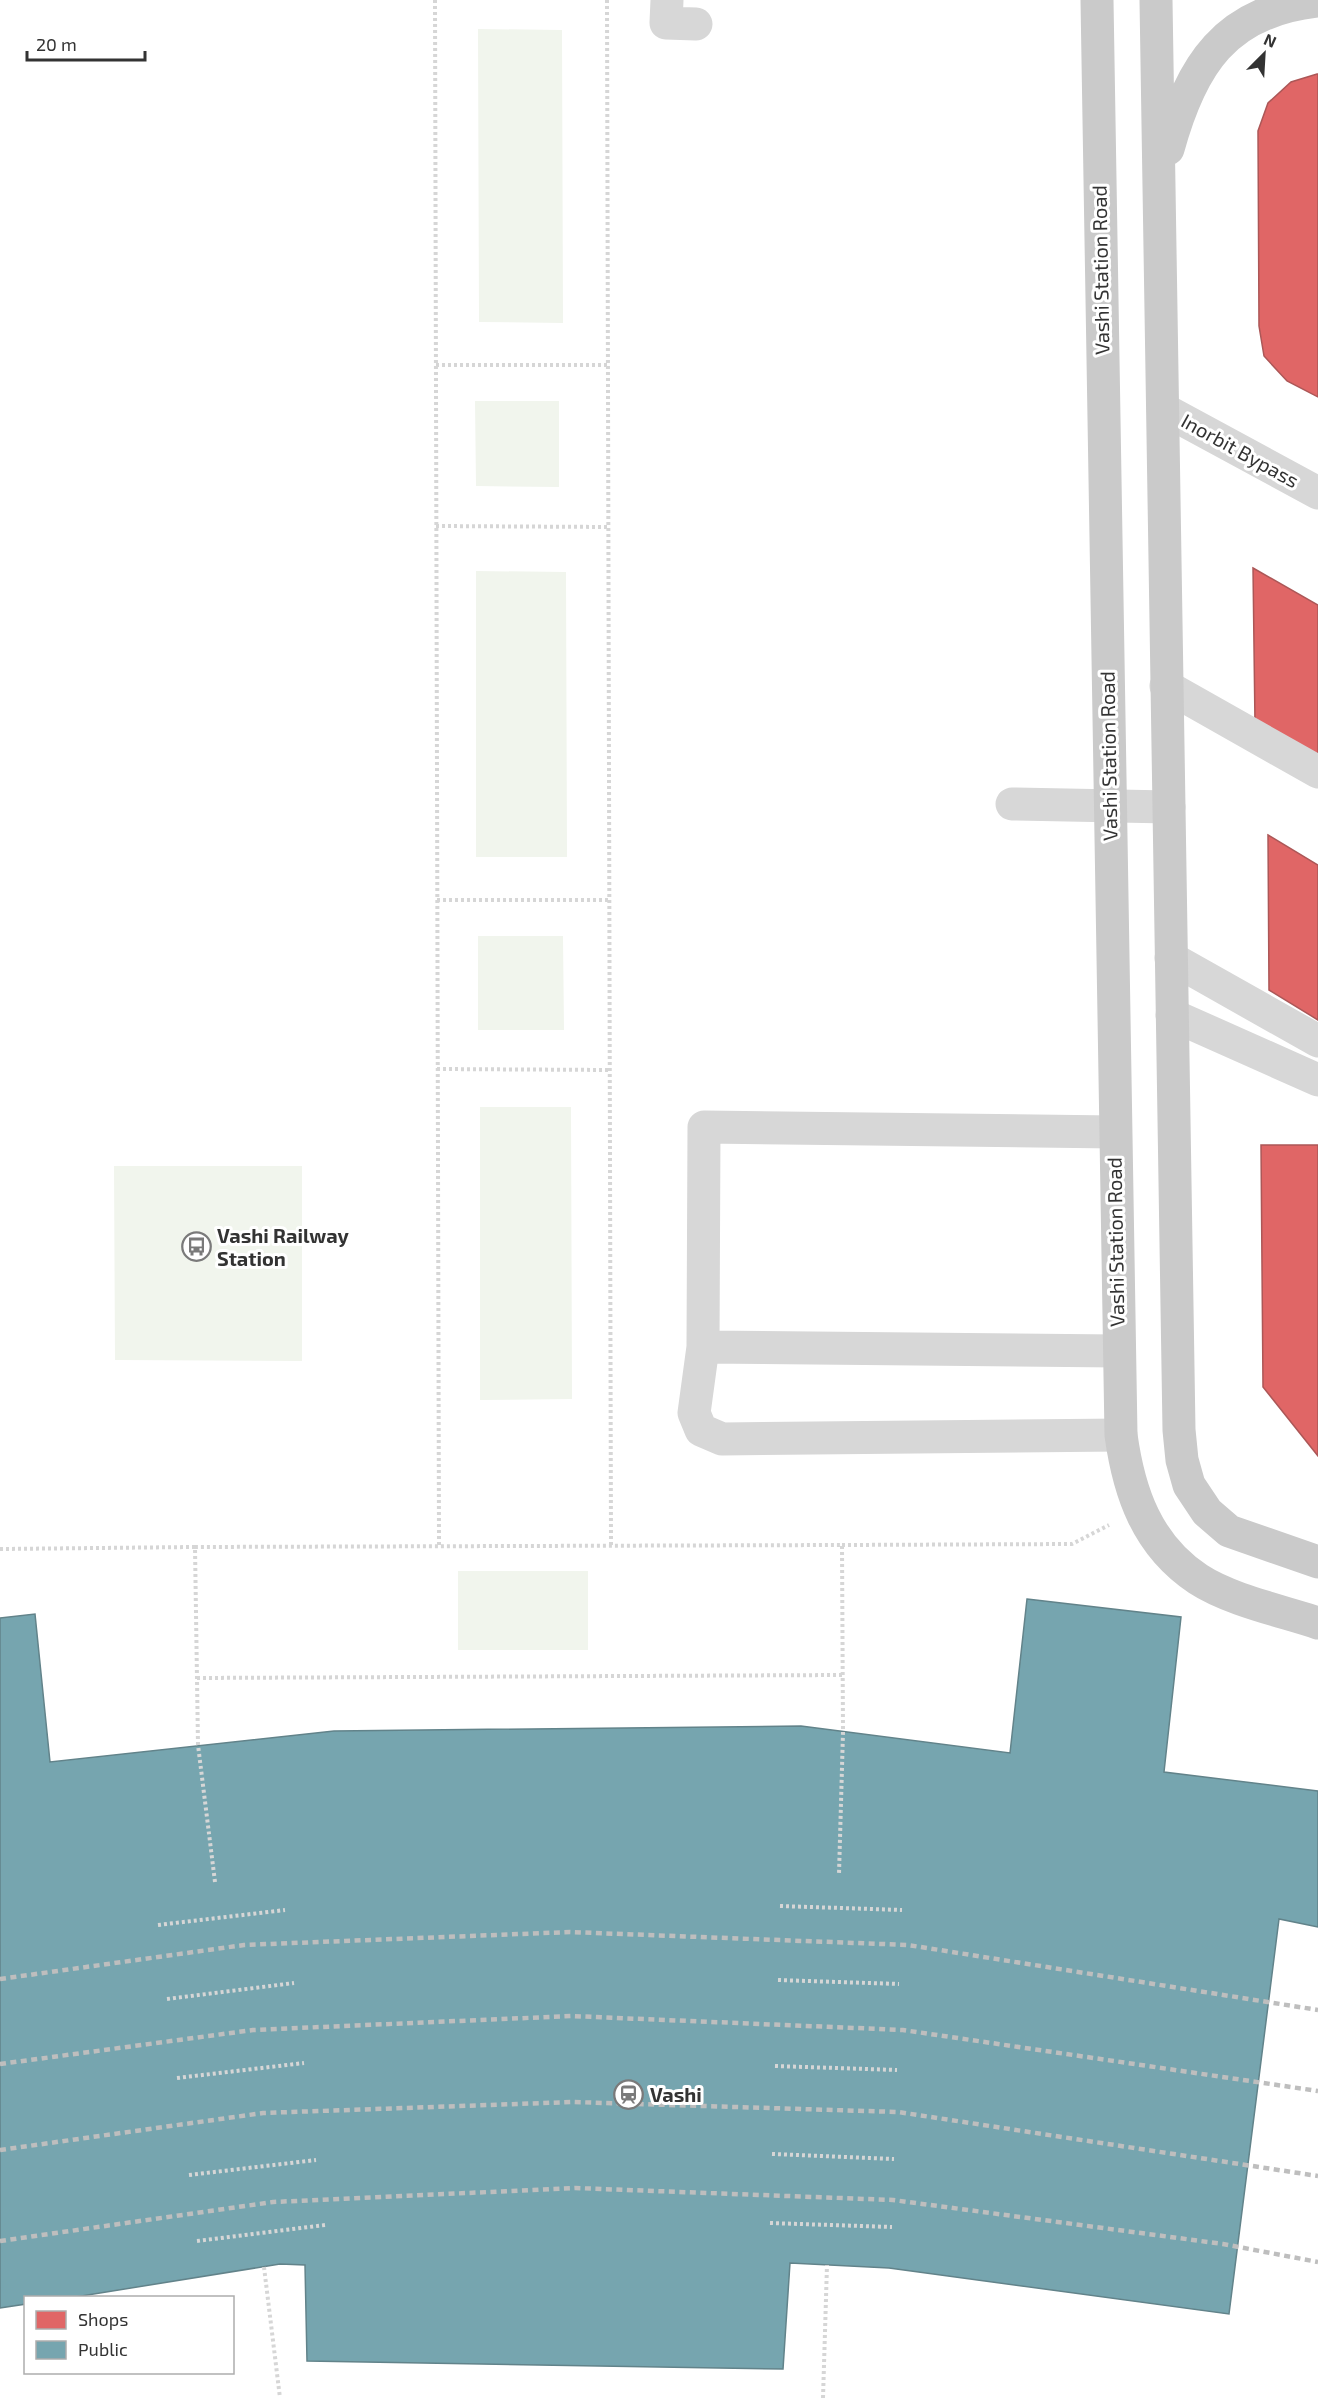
<svg xmlns="http://www.w3.org/2000/svg" width="1318" height="2398" font-family="'Exo 2',sans-serif">
<style>
.green{fill:#f1f5ed}
.shops{fill:#e06666;stroke:#ac5757;stroke-width:1.5}
.public{fill:#76a5af;stroke:#62838a;stroke-width:1.5}
.lines{fill:none;stroke-linecap:round;stroke-linejoin:round}
.path{stroke:#d6d6d6;stroke-width:4;stroke-dasharray:3 3;stroke-linecap:butt}
.minor{stroke:#d7d7d7;stroke-width:33}
.major{stroke:#cacaca;stroke-width:33}
.rail{stroke:#bebebe;stroke-width:4.5;stroke-dasharray:6 4.5;stroke-linecap:butt}
.labels{text-anchor:middle;stroke-width:6;stroke-linejoin:round;paint-order:stroke}
.street-label{font-size:20px;fill:#333;stroke:#fff}
.poi-label{font-size:20px;font-weight:bold;fill:#333;stroke:#fff;text-anchor:start}
</style>
<rect width="100%" height="100%" fill="#fff"/>
<path class="green" d="M478,29L562,30L563,323L479,322Z
M475,401H559V487L476,486Z
M476,571L566,572L567,857H476Z
M478,936H563L564,1030H478Z
M480,1107H571L572,1399L480,1400Z
M114,1166H302V1361L115,1360Z
M458,1571H588V1650H458Z"/>
<path class="shops" d="M1317,74H1318V397L1287,381L1264,356L1259,326L1258,131L1268,103L1291,82Z
M1253,568L1318,605V760L1255,723Z
M1268,835L1318,865V1020L1269,990Z
M1261,1145H1318V1456L1263,1387Z"/>
<path class="public" d="M1027,1599L1181,1617L1164,1772L1318,1791V1927L1279,1919L1229,2314L889,2268L790,2263L783,2369L307,2361L305,2265L280,2264L69,2298H26V2304L0,2308V1618L35,1614L50,1762L334,1731L801,1726L1010,1753Z"/>
<g class="lines">
<path class="path" d="M435,0L439,1546
M607,0L611,1546
M436,365H608
M436,526L608,527
M437,900H609
M437,1069L610,1070
M842,1545L1072,1544L1109,1525
M0,1549L195,1547
M197,1678L842,1675
M215,1882L198,1745L195,1547L842,1545L843,1732L839,1874
M780,1906L902,1910
M158,1925L285,1910
M778,1980L899,1984
M167,1999L294,1983
M775,2066L897,2070
M177,2078L304,2063
M772,2154L894,2159
M189,2175L316,2160
M770,2223L892,2227
M197,2241L325,2225
M264,2267L280,2398
M823,2398L827,2265"/>
<path class="minor" d="M667,0L666,23L696,24
M1163,409L1318,493
M1166,686L1318,772
M1012,804L1169,807
M1171,958L1318,1041
M1172,1015L1318,1080
M1115,1132L704,1127L703,1347L1118,1351
M703,1347L694,1413L701,1430L722,1439L1121,1435"/>
<path class="major" d="M1097,0L1121,1435C1129,1493 1147,1545 1198,1579C1230,1600 1282,1611 1318,1623
M1156,0L1179,1430L1182,1460L1189,1485L1207,1512L1229,1531L1318,1562
M1168,149C1191,65 1225,11 1318,1"/>
<path class="rail" d="M0,1979L244,1945L570,1932L908,1945L1318,2010
M0,2064L253,2030L571,2016L903,2030L1318,2091
M0,2150L263,2113L573,2102L898,2112L1318,2176
M0,2241L273,2202L575,2188L893,2200L1223,2244L1318,2262"/>
</g>
<defs>
<symbol id="bus-ring" viewBox="-11 -11 22 22"><circle r="9.5" fill="#fff" stroke="#7a7a7a" stroke-width="1.5"/><path d="M-5-6H5V4H4V6H2V4H-2V6H-4V4H-5ZM-3.5-4V0h7V-4ZM-3.5 1.2v1.5H-2V1.2ZM2 1.2v1.5H3.5V1.2Z" fill="#7a7a7a"/></symbol>
<symbol id="station-ring" viewBox="-11 -11 22 22"><circle r="9.5" fill="#fff" stroke="#7a7a7a" stroke-width="1.5"/><path d="M-3-6H3Q5-6 5-4V2Q5 4 3 4L4.5 6H3L1.5 4h-3L-3 6H-4.5L-3 4Q-5 4-5 2V-4Q-5-6-3-6ZM-3.5-4v3h7v-3ZM-3.5 1v1.5H-2V1ZM2 1v1.5H3.5V1Z" fill="#7a7a7a"/></symbol>
</defs>
<g fill-rule="evenodd">
<use href="#bus-ring" x="180" y="1230" width="33" height="33"/>
<use href="#station-ring" x="612" y="2078" width="33" height="33"/>
</g>
<g class="labels">
<g class="street-label">
<text transform="translate(1101 270) rotate(-91)" y="7">Vashi Station Road</text>
<text transform="translate(1240 451) rotate(29)" y="7">Inorbit Bypass</text>
<text transform="translate(1109 756) rotate(-91)" y="7">Vashi Station Road</text>
<text transform="translate(1116 1242) rotate(-91)" y="7">Vashi Station Road</text>
</g>
<g class="poi-label">
<text x="217" y="1243">Vashi Railway<tspan x="217" dy="23">Station</tspan></text>
<text x="650" y="2102">Vashi</text>
</g>
</g>
<rect x="24" y="2296" width="210" height="78" fill="#ffffff" stroke="#adadad" stroke-width="1.5"/>
<rect x="36" y="2311" width="30" height="18" fill="#e06666" stroke="#adadad" stroke-width="1.5"/>
<text x="78" y="2326" font-size="18" fill="#333333">Shops</text>
<rect x="36" y="2341" width="30" height="18" fill="#76a5af" stroke="#adadad" stroke-width="1.5"/>
<text x="78" y="2356" font-size="18" fill="#333333">Public</text>
<g transform="translate(1264 54) rotate(24)" stroke="#ffffff" stroke-width="4.5" paint-order="stroke">
<path d="M0-4.5L10 22L0 15L-10 22Z" fill="#333333"/>
<text y="-9" font-size="16" font-weight="bold" text-anchor="middle" fill="#333333">N</text>
</g>
<path d="M27 51v9h118v-9" fill="none" stroke="#333333" stroke-width="3"/>
<text x="36" y="51" font-size="18" fill="#333333" stroke="#ffffff" stroke-width="4.5" paint-order="stroke">20 m</text>
</svg>
